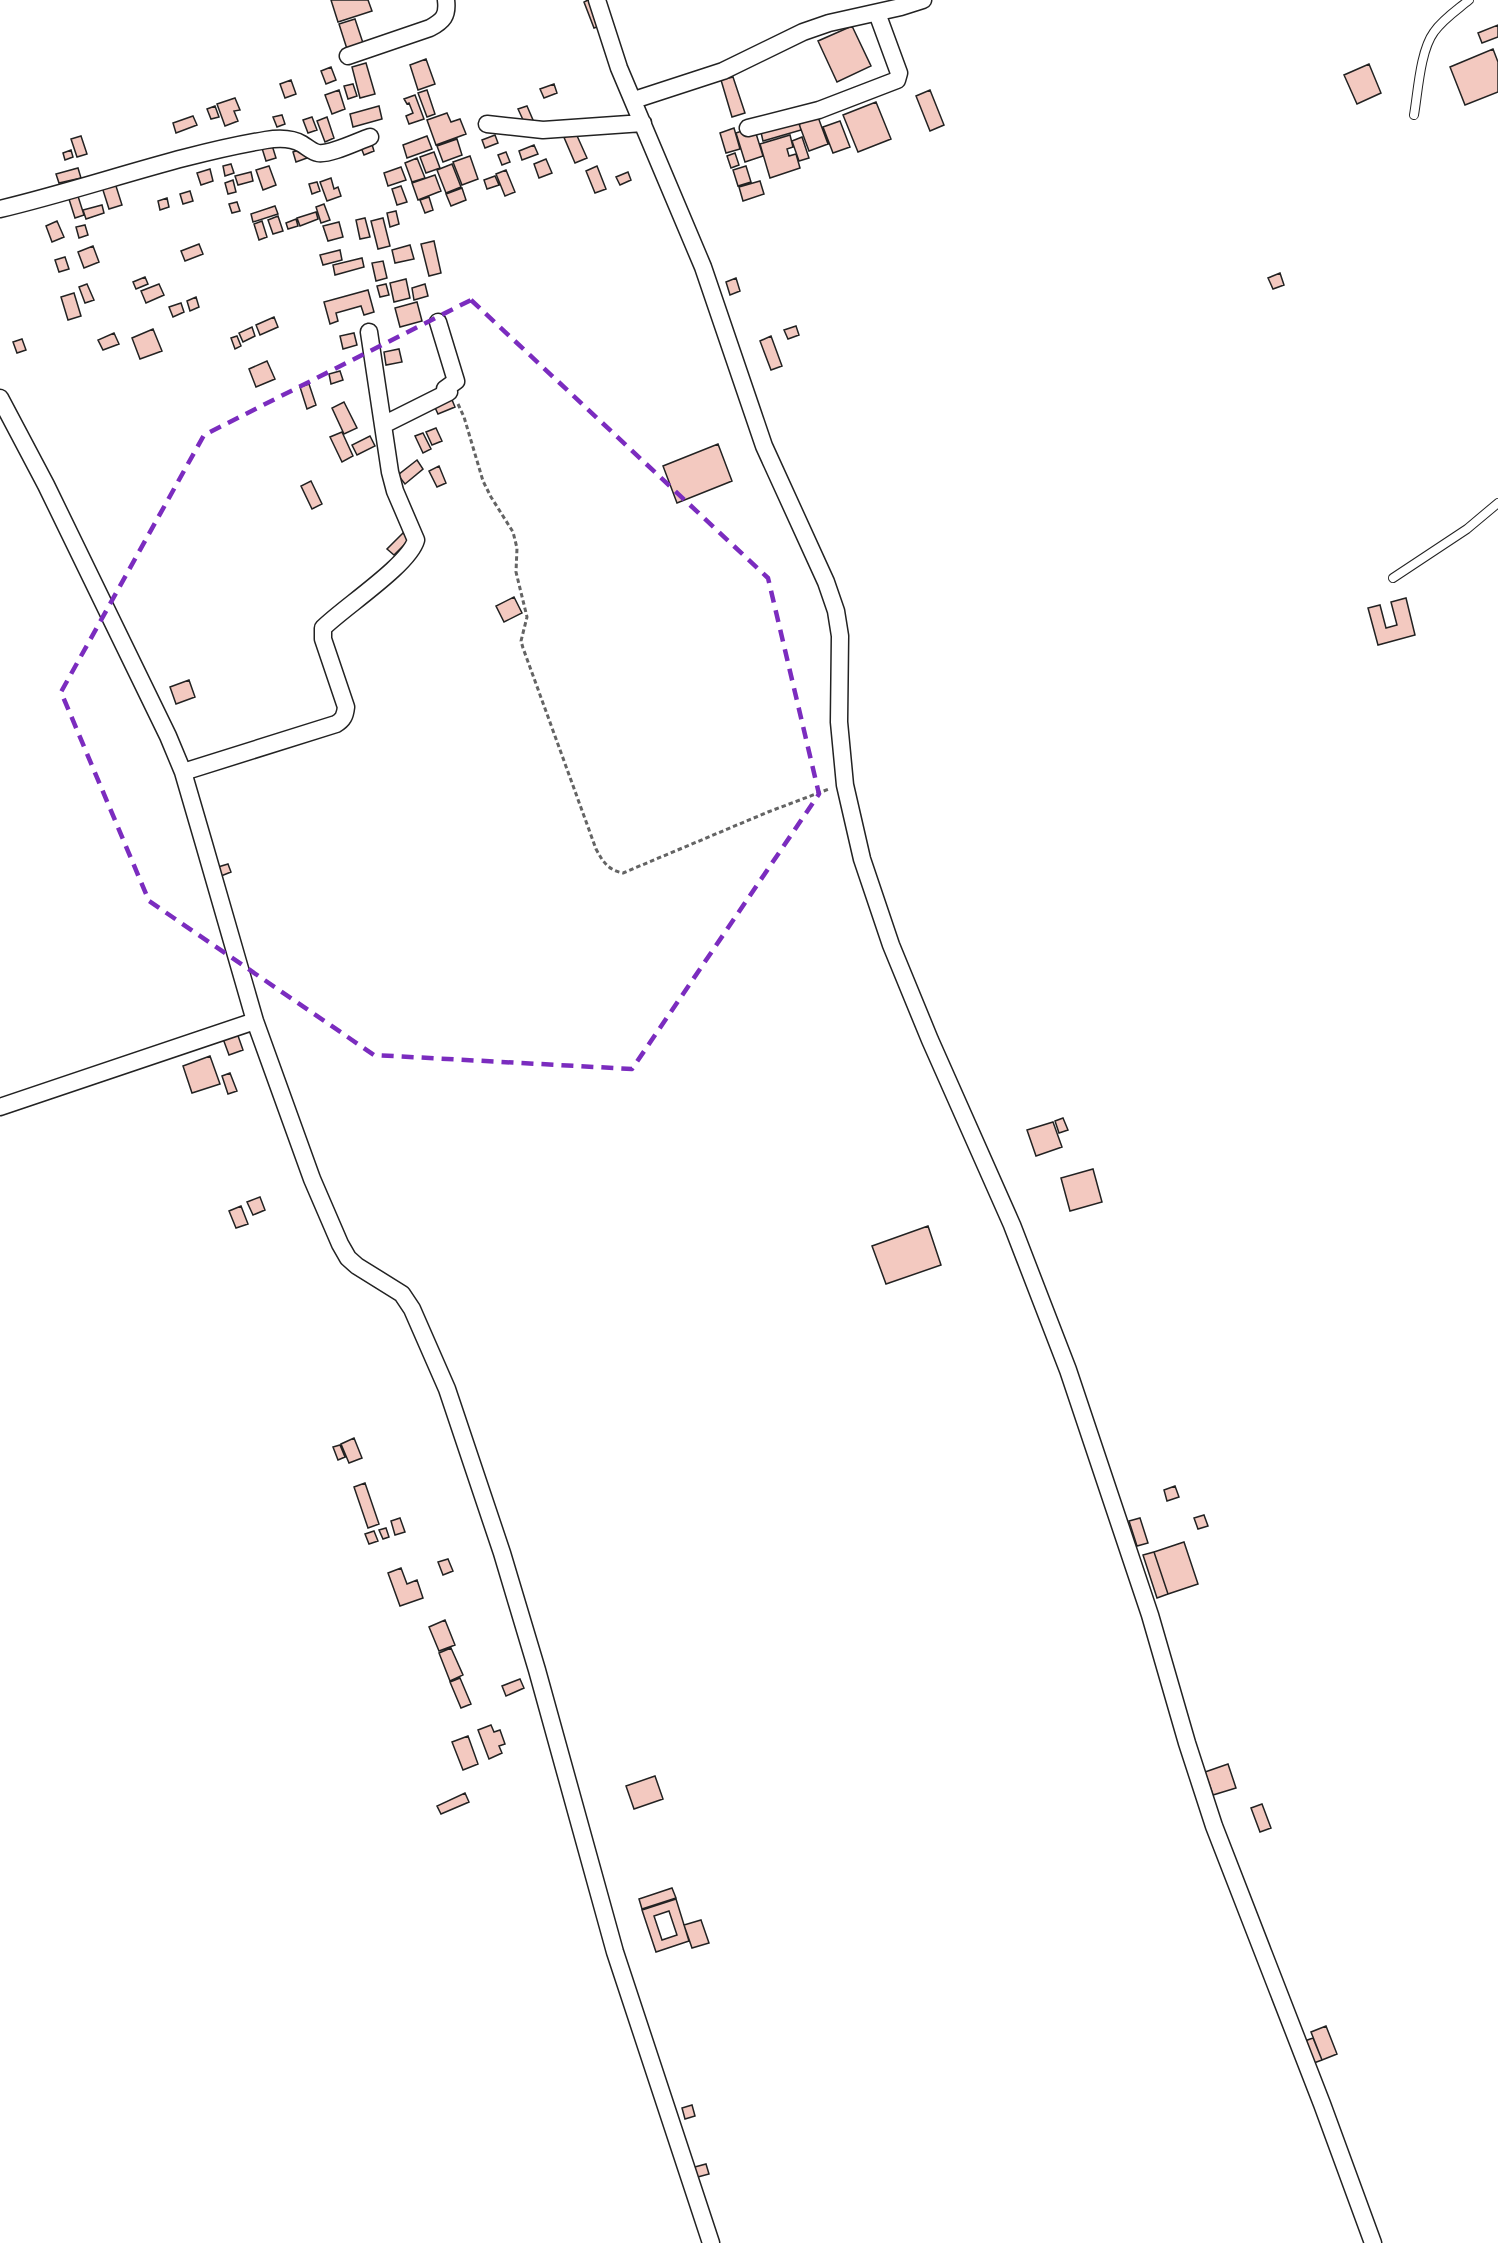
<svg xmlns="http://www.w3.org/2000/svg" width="1498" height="2243" font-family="Literata,serif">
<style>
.building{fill:#f3c9c0;stroke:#222;stroke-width:1.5;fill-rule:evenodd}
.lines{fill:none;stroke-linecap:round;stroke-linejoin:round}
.lane-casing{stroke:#222;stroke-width:10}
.street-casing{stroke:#222;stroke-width:19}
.path{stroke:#646464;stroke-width:3;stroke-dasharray:4.5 3;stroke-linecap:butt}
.lane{stroke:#fff;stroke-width:8}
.street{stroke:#fff;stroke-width:16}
.marked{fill:none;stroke:#7b2cbf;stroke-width:4.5;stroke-dasharray:12 8;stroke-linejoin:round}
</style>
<rect width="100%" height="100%" fill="#fff"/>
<path class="building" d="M331,0H368L372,11L338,22Z
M588,0H594L603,25L594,28L584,2Z
M355,19L363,43L347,49L339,24Z
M1498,25V37L1482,43L1478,33Z
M852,26L871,66L837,82L818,41Z
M1493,49L1498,62V92L1465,105L1450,67Z
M426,59L435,84L418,90L410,65Z
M366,63L375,94L360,98L352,67Z
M1369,64L1381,93L1357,104L1344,75Z
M331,67L336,80L326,84L321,71Z
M733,77L745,113L732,117L721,80Z
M291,80L296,94L285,98L280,84Z
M353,84L357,96L348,99L344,86Z
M554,84L557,93L544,98L540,89Z
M339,90L345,109L332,114L325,95Z
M427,90L435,114L427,117L418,93Z
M930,90L944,125L930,131L916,96Z
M415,95L424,119L409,124L406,116L413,113L409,103L407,104L404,99Z
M235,98L240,110L234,111L238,121L225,126L217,104Z
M876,102L891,139L858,152L843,115Z
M215,106L219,117L211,119L207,109Z
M379,106L382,119L353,127L350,114Z
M527,106L533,120L525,124L518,109Z
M447,113L451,122L460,119L466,134L436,145L427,120Z
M282,115L285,124L277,127L273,117Z
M193,116L197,125L176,133L173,123Z
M797,116L801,130L763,141L760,128Z
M312,117L317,130L308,133L303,120Z
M327,117L334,138L325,142L317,121Z
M818,117L828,144L809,151L799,124Z
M840,121L850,147L833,153L823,127Z
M754,127L763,156L745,162L736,133Z
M734,128L740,149L726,153L720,133Z
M574,129L587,158L575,163L563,135Z
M495,135L498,143L485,148L482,140Z
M790,135L793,147L787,149L789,156L796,154L800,168L770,178L760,144Z
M81,136L87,154L77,157L71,139Z
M427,136L432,149L407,158L403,145Z
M802,137L809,158L799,161L792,141Z
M457,139L462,155L443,162L437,146Z
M371,141L374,151L364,155L360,145Z
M271,142L276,158L266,161L261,145Z
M534,145L538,154L522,160L519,151Z
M304,148L307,158L296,162L293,152Z
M71,150L73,157L65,160L63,153Z
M434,152L440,168L426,173L420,157Z
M506,152L510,162L502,165L498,155Z
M735,153L739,165L731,168L727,156Z
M470,156L478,179L462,185L453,162Z
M417,158L425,178L412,182L405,163Z
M546,159L552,173L539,178L534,164Z
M231,164L234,173L225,176L223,166Z
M452,164L461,187L446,193L437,170Z
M269,166L276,185L263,190L256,170Z
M597,166L606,189L595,193L586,171Z
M746,166L751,182L738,186L733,170Z
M401,167L406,180L388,186L384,173Z
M78,168L81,178L59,183L56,174Z
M210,169L213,181L201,185L197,173Z
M506,170L515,192L505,196L496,174Z
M251,172L253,181L238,185L235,176Z
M628,172L631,180L620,185L616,177Z
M435,175L441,191L418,200L412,183Z
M495,176L499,185L487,189L484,180Z
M331,178L334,189L338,187L341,196L327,201L320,182Z
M233,180L236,192L228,194L225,183Z
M760,181L764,194L743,201L739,187Z
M317,182L320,191L312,194L309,184Z
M115,183L122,205L109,209L102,187Z
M401,186L407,202L397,205L392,189Z
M462,188L466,200L451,206L446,194Z
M190,191L193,201L183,204L180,194Z
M77,193L84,215L75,218L68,196Z
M429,197L433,210L425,213L420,200Z
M167,198L169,207L160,210L158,201Z
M237,202L240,211L232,213L229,204Z
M324,204L330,220L321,223L316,207Z
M102,205L104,213L86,219L83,210Z
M275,206L278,214L253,222L251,214Z
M396,211L399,224L390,227L387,213Z
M316,212L318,219L300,226L297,218Z
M278,216L283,231L273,234L268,220Z
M365,218L370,237L360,239L356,220Z
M383,218L390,246L378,249L371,221Z
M296,219L298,226L288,229L286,223Z
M57,221L64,237L52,242L46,226Z
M262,221L267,237L259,240L254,224Z
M339,222L343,237L328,241L323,226Z
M85,225L88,235L79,238L76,227Z
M434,241L441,273L429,276L421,244Z
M199,244L203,254L185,261L181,251Z
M410,245L414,259L395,263L392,250Z
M93,246L99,262L84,268L78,252Z
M340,250L342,260L323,265L320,255Z
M65,257L69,269L59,272L55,260Z
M362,258L364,267L335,275L333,265Z
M383,261L387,278L376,281L372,263Z
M1280,273L1284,285L1273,289L1268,278Z
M145,277L148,284L136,289L133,282Z
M736,278L740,291L730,295L726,282Z
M406,279L410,298L394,302L390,283Z
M87,284L94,300L85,303L79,287Z
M159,284L164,295L146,303L141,291Z
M386,284L389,295L380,297L377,286Z
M425,284L428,296L414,300L412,288Z
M368,290L374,312L364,315L361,306L336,313L338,321L330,324L324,302Z
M74,293L81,316L68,320L61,297Z
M196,297L199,307L190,311L187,301Z
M417,302L422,321L400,327L395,308Z
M181,303L184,312L173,317L169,307Z
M274,317L278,327L260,335L256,325Z
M796,326L799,335L788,339L784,330Z
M252,327L255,336L243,342L239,333Z
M153,329L162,351L140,359L132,338Z
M114,333L119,344L103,350L98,340Z
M354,333L357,345L343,349L340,336Z
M237,336L241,346L235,349L231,338Z
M771,336L782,366L771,370L760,341Z
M22,339L26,350L17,353L13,342Z
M399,349L402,362L386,365L384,352Z
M267,361L275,379L256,387L249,369Z
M340,371L343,380L331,384L329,374Z
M309,384L316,405L307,409L300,387Z
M450,395L455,407L438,414L433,403Z
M344,402L357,428L344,434L332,408Z
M436,428L442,441L432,445L426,432Z
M342,432L353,456L342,462L330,437Z
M423,433L431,449L423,453L415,436Z
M370,436L375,446L357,455L352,445Z
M718,444L732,481L677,503L663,466Z
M417,460L423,469L405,484L398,475Z
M439,466L446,483L437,487L429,471Z
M311,481L322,504L312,509L301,486Z
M403,533L410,539L394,555L387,549Z
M514,597L522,613L504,622L496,606Z
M1406,598L1415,635L1378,645L1368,608L1380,605L1386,628L1397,625L1391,602Z
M189,680L195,697L176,704L170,687Z
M228,864L231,872L221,876L218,867Z
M236,1030L243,1050L229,1055L222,1036Z
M210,1056L220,1084L192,1093L183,1066Z
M230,1073L237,1091L228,1094L222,1076Z
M1063,1118L1068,1130L1059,1133L1055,1121Z
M1053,1122L1062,1147L1036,1156L1027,1130Z
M1093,1169L1102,1202L1070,1211L1061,1178Z
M260,1197L265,1210L253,1215L247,1202Z
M241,1206L248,1224L236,1228L229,1211Z
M928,1226L941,1265L886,1284L872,1246Z
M354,1438L362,1458L349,1463L341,1444Z
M340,1445L345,1457L338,1460L333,1447Z
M365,1483L379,1524L368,1528L354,1487Z
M1175,1486L1179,1497L1167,1501L1164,1490Z
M1204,1515L1208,1526L1198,1529L1194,1518Z
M400,1518L405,1532L395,1535L391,1521Z
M1140,1518L1148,1543L1137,1546L1129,1521Z
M386,1528L389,1537L383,1539L379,1530Z
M374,1531L378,1541L369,1544L365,1534Z
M1184,1542L1198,1584L1168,1594L1154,1552Z
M1154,1552L1168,1594L1157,1598L1143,1555Z
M448,1559L453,1571L443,1575L438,1562Z
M401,1568L407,1584L417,1580L423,1598L400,1606L388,1573Z
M445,1620L455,1645L439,1651L429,1627Z
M451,1648L463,1675L450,1681L439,1653Z
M460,1678L471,1704L461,1708L450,1682Z
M520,1679L524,1688L506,1696L502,1686Z
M491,1725L494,1732L500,1730L505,1744L499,1746L502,1753L489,1759L478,1730Z
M468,1736L478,1764L463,1770L452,1742Z
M1228,1764L1236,1788L1213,1795L1205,1772Z
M655,1776L663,1799L634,1809L626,1786Z
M465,1793L469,1802L441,1814L437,1806Z
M1262,1804L1271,1828L1260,1832L1251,1808Z
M672,1888L676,1898L642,1909L639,1899Z
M676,1899L689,1941L656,1952L642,1910ZM669,1911L677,1935L662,1940L654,1916Z
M701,1920L709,1943L692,1948L684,1925Z
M1326,2026L1337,2054L1322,2060L1311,2032Z
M1313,2038L1322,2060L1311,2064L1302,2042Z
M692,2105L695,2116L685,2119L682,2108Z
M706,2164L709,2174L694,2178L691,2168Z"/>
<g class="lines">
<defs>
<path id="lane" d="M1414,115C1418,92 1420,51 1434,32C1443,19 1457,10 1469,0
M1393,578L1467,529L1498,503"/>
<path id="street" d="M597,0L619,68L703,267L764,446L826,582L836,611L840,636L839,722L845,785L862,859L891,945L930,1040L1012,1225L1068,1370L1150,1615L1187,1743L1214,1826L1322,2104L1373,2243
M348,56L430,28C443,21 448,16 446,0
M634,100L723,71L803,32L829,23L901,7L923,0
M487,124L543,130L643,123
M748,128L819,110L897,80L899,73L877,13
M0,209C89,188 176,155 266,140C278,138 292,138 302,144C307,147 312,152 318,153C330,155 358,141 370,137
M0,398L46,485L168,736L183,772L204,844L255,1021L312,1179L340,1244L348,1258L357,1266L402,1294L412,1309L447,1389L502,1553L537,1670L615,1952L711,2243
M383,425L449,392L445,389L456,381L438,322
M183,772L336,724C343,720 345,716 346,707L323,639V628C344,607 409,565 416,540L395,491L390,472L369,332
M0,1107L255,1021"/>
</defs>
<use href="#lane" class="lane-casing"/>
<use href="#street" class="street-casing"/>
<path class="path" d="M458,404L464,417L483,481L491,497L513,532L517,548L516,572L527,617L521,641L523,648L596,849C603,862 608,870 623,873L768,812L829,789"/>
<use href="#lane" class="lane"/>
<use href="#street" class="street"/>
</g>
<path class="marked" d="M471,300L768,578L819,794L632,1069L374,1055L149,901L61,692L204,435Z"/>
</svg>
